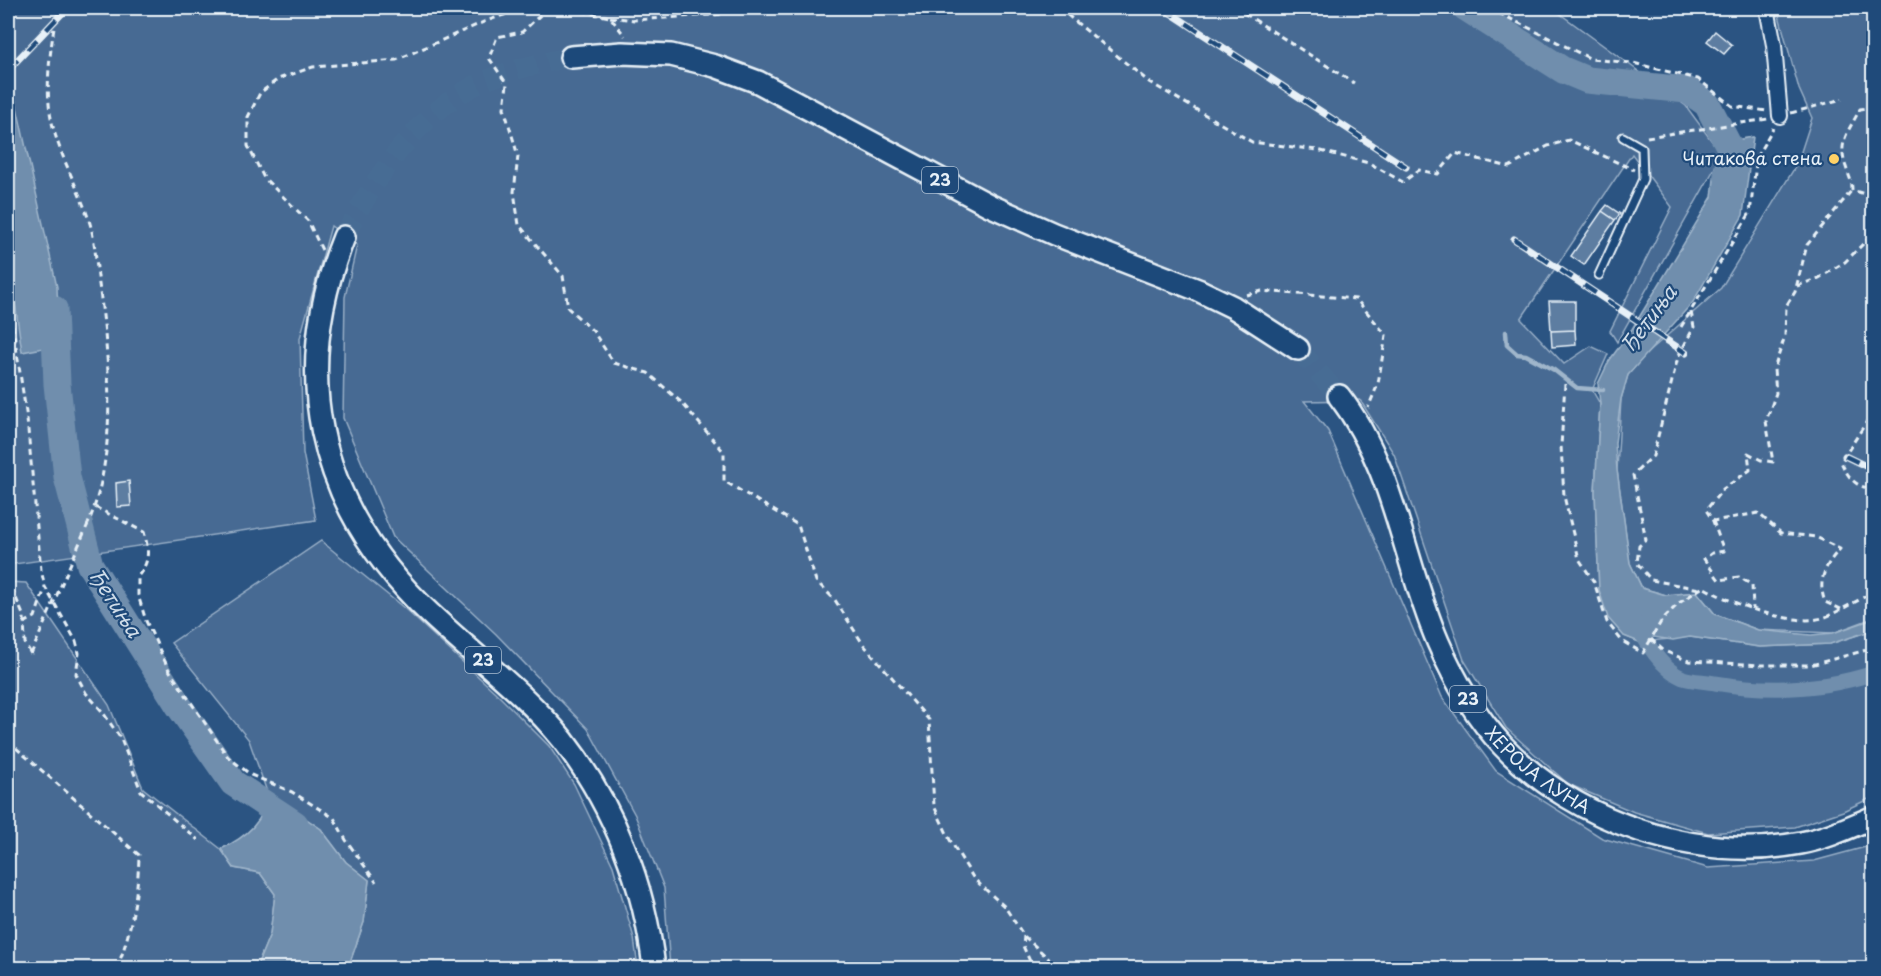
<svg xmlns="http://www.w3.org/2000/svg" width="1881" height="976" font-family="'Playpen Sans',sans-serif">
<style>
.green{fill:#476b93;stroke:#98aec6;stroke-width:1.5}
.water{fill:#708ead;stroke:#a0b6cb;stroke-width:1.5}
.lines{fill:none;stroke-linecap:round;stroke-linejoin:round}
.stream{stroke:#a0b6cb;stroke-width:4.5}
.canal{stroke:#708ead;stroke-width:15}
.river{stroke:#708ead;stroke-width:27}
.building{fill:#5d7da1;stroke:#e8f1f8;stroke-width:1.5}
.primary-tunnel{stroke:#476c94;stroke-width:21;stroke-dasharray:21 10;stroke-linecap:butt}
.service-casing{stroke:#e8f1f8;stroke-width:11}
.minor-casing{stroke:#e8f1f8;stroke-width:18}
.primary-casing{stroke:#e8f1f8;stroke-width:26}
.path{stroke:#e8f1f8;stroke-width:3;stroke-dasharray:6 4.5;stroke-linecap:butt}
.service{stroke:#1f4a7a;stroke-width:7}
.minor{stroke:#1f4a7a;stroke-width:14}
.primary{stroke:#1f4a7a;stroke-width:21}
.rail-casing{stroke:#e8f1f8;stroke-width:7}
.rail{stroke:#1f4a7a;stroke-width:4.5;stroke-dasharray:14;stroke-linecap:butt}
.path-bridge{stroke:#e8f1f8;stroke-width:3;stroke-dasharray:6 4.5;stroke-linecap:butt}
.poi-dot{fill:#ffd166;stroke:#1f4a7a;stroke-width:2}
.labels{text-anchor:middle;stroke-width:4.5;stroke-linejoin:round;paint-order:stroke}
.shield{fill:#1f4a7a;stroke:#acbfd2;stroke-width:1.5}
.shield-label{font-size:16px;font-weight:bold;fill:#e8f1f8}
.poi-label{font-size:18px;fill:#e8f1f8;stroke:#1f4a7a;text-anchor:end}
.street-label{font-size:18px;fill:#e8f1f8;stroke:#1f4a7a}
.water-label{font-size:20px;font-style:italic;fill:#d0dde9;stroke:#1f4a7a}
</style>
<rect width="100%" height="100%" fill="#2b5482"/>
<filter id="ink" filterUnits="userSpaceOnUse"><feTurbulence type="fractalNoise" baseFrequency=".0167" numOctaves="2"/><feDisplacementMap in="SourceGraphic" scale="12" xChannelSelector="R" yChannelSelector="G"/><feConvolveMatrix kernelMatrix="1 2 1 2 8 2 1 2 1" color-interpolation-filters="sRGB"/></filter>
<g filter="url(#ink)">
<path class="green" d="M8,8H1552L1686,106L1722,155L1617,342L1610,331L1672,207L1632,154L1521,319L1564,364L1591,346L1608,354L1593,388L1582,389L1592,390L1600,404L1595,492L1599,590L1624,636L1639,642L1690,637L1760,647L1830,644L1873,630V797L1843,811L1795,827L1708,833L1634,812L1568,784L1506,728L1464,660L1394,454L1360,400L1304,401L1328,431L1442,697L1496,771L1602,838L1708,868L1814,861L1873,845V968H670L664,888L635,815L588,729L496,634L393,537L343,418L345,297L357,245L331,226L300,338L303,453L316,520L8,565Z
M1777,8H1873V618L1833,633L1758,630L1715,614L1697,592L1666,595L1642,588L1630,563L1617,470L1621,399L1628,375L1645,355L1721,288L1797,164L1812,118L1799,89Z
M321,541L404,608L495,692L549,746L574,784L613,866L634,938L638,968H348L364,922L369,880L346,862L321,829L267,792L249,740L171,643Z
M8,582L26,583L109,705L143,788L221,849L234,868L260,873L275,894L270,934L256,968H8Z"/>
<path class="water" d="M8,77L14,94L57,287L59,345L22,352L8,253Z
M1753,137L1743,215L1693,302L1628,375L1621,399L1615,443L1617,470L1630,563L1642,588L1666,595L1697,592L1715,614L1758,630L1811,635L1833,633L1873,619V630L1830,644L1760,647L1690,637L1673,640L1653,637L1639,642L1624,636L1608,618L1599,590L1595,492L1600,404L1598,384L1609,361L1632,329L1712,197L1718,143Z
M267,792L321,829L346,862L369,880L364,922L348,968H256L270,934L275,894L260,873L234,868L221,849C246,837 266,821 267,792Z"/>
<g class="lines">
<path class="stream" d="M1506,332L1507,345L1517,354L1526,355L1554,370L1577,388L1603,390"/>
<path class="canal" d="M1636,623C1646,642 1661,669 1683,678C1692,681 1705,681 1715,683C1768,692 1822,690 1874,673"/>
<path class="river" d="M1466,8L1563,70L1587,80L1687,90L1707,104L1731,150L1727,175
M54,309L57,384L67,477L90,565L179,706L233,783L295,824"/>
</g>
<path class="building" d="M1715,31L1732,45L1724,54L1707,41Z
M1607,205L1620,214L1615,220L1602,211Z
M1602,211L1615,220L1584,265L1571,256Z
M1549,301H1575V330L1551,331Z
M1575,330L1576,345L1552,347L1551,331Z
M129,481L131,506L117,507L116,483Z"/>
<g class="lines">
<path class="primary-tunnel" d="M344,237C374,179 415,117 474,86C505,70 538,64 571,57
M1298,349L1339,396"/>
<defs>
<path id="service" d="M1599,275L1643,179L1642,148L1623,137"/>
<path id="minor" d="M1767,8L1774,45L1780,116"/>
<g id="primary">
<path d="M571,57L622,53L671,55L715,66L758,82L989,205L1054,234L1198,290L1233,307L1298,349"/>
<path d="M344,237C290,372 316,499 419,603C466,650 521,688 563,740C614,806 645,886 654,968"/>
<path id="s1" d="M1339,396C1395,468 1403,561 1438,642C1454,679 1475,716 1503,746C1576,822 1696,863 1801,843C1827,838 1850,827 1874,817"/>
</g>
</defs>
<use href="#service" class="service-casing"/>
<use href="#minor" class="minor-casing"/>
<use href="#primary" class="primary-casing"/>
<path class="path" d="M57,8C52,42 45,77 50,112C56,152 80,188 91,227C95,243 96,261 98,277C109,356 119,449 88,524
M548,8L522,32L497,37L489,58L507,84L504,108L518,156L514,192L519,225L563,276L568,308L593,331L614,363L648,373L682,403L724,452V481L798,525L816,581L835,600L863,644L929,720L934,806L950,840L974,879L1005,907L1024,936L1049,959L1052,968
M561,8L610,17L625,36
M1059,8L1149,82L1252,142L1317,150L1369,163L1403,182L1419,170L1438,174L1455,153L1509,167L1548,146L1569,140L1634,170
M1236,8L1354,83
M1489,8L1591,59L1633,63L1698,79L1732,106L1767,111
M610,17L634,20L725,14L728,8
M1874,107L1860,109C1849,131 1837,142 1846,167C1849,177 1852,180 1852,190L1874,197
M1791,113L1842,99
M1647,137L1768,119
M322,250L308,221L264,178L248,146V117L260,93L278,79L313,67L396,60L486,21L525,8
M1797,286L1819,278L1845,262L1874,233
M8,294L27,419L41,570L45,587L76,641L79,653L76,674L86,693L102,711L121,739L141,791L198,840
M1246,295L1262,291L1356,299L1386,335L1378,384L1368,408
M1691,312L1694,327L1678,357L1653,456L1633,475L1646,540L1639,546L1637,563L1651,580L1700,589
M1681,327L1750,213L1757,156L1773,128
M1565,384L1561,446L1564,496L1579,559L1594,582L1607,622L1622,641L1643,653L1662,620L1679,603L1703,587C1730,603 1798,630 1828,616C1843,609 1858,600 1874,592
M1874,410L1841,462C1848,477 1856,489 1874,488
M95,507L144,532C149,550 150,562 138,576V595L146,621L169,670L228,757L251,775L292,792L334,818L346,840L376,882
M1713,521L1724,551L1712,553L1704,559L1719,580L1739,577L1752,585L1753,609
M8,579L24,617L25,643L31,654
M1841,609L1825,602C1817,581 1825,565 1840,549L1816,537L1781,533L1758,513L1713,521L1706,510L1723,489L1750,470L1748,453L1761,460L1773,462L1766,421L1776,393L1774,369L1785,336L1786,306L1795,292L1807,245L1852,190
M24,623L35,617L45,588
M1651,639L1664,651L1689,661L1762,665H1811L1874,648
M8,741L139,855C138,894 131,933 117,968
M1024,936L1023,946L1033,968"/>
<use href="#service" class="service"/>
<use href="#minor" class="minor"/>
<use href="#primary" class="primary"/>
<defs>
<path id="rail" d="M1163,8L1406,167
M8,70L67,8
M1514,239L1686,353
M1845,456L1874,470"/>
</defs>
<use href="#rail" class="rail-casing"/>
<use href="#rail" class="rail"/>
<path class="path-bridge" d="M31,654L88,524"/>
</g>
</g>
<circle class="poi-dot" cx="1834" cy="159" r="6"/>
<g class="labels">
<g class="shield">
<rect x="922" y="167" width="36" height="26" rx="4.5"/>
<rect x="465" y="647" width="36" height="26" rx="4.5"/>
<rect x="1450" y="686" width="36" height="26" rx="4.5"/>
</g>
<g class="shield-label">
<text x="940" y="186">23</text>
<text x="483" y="666">23</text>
<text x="1468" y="705">23</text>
</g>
<g class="poi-label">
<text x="1822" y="165">Читакова стена</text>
</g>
<g class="street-label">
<text dy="6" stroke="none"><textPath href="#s1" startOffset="432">ХЕРОЈА ЛУНА</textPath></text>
</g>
<g class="water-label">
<text transform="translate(1649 319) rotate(-53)" y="7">Ђетиња</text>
<text transform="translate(115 603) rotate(57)" y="7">Ђетиња</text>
</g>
</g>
<rect width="1881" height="976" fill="none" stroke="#1f4a7a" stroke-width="30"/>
<rect x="15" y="15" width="1851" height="946" fill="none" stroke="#e8f1f8" stroke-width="2" filter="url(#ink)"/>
</svg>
